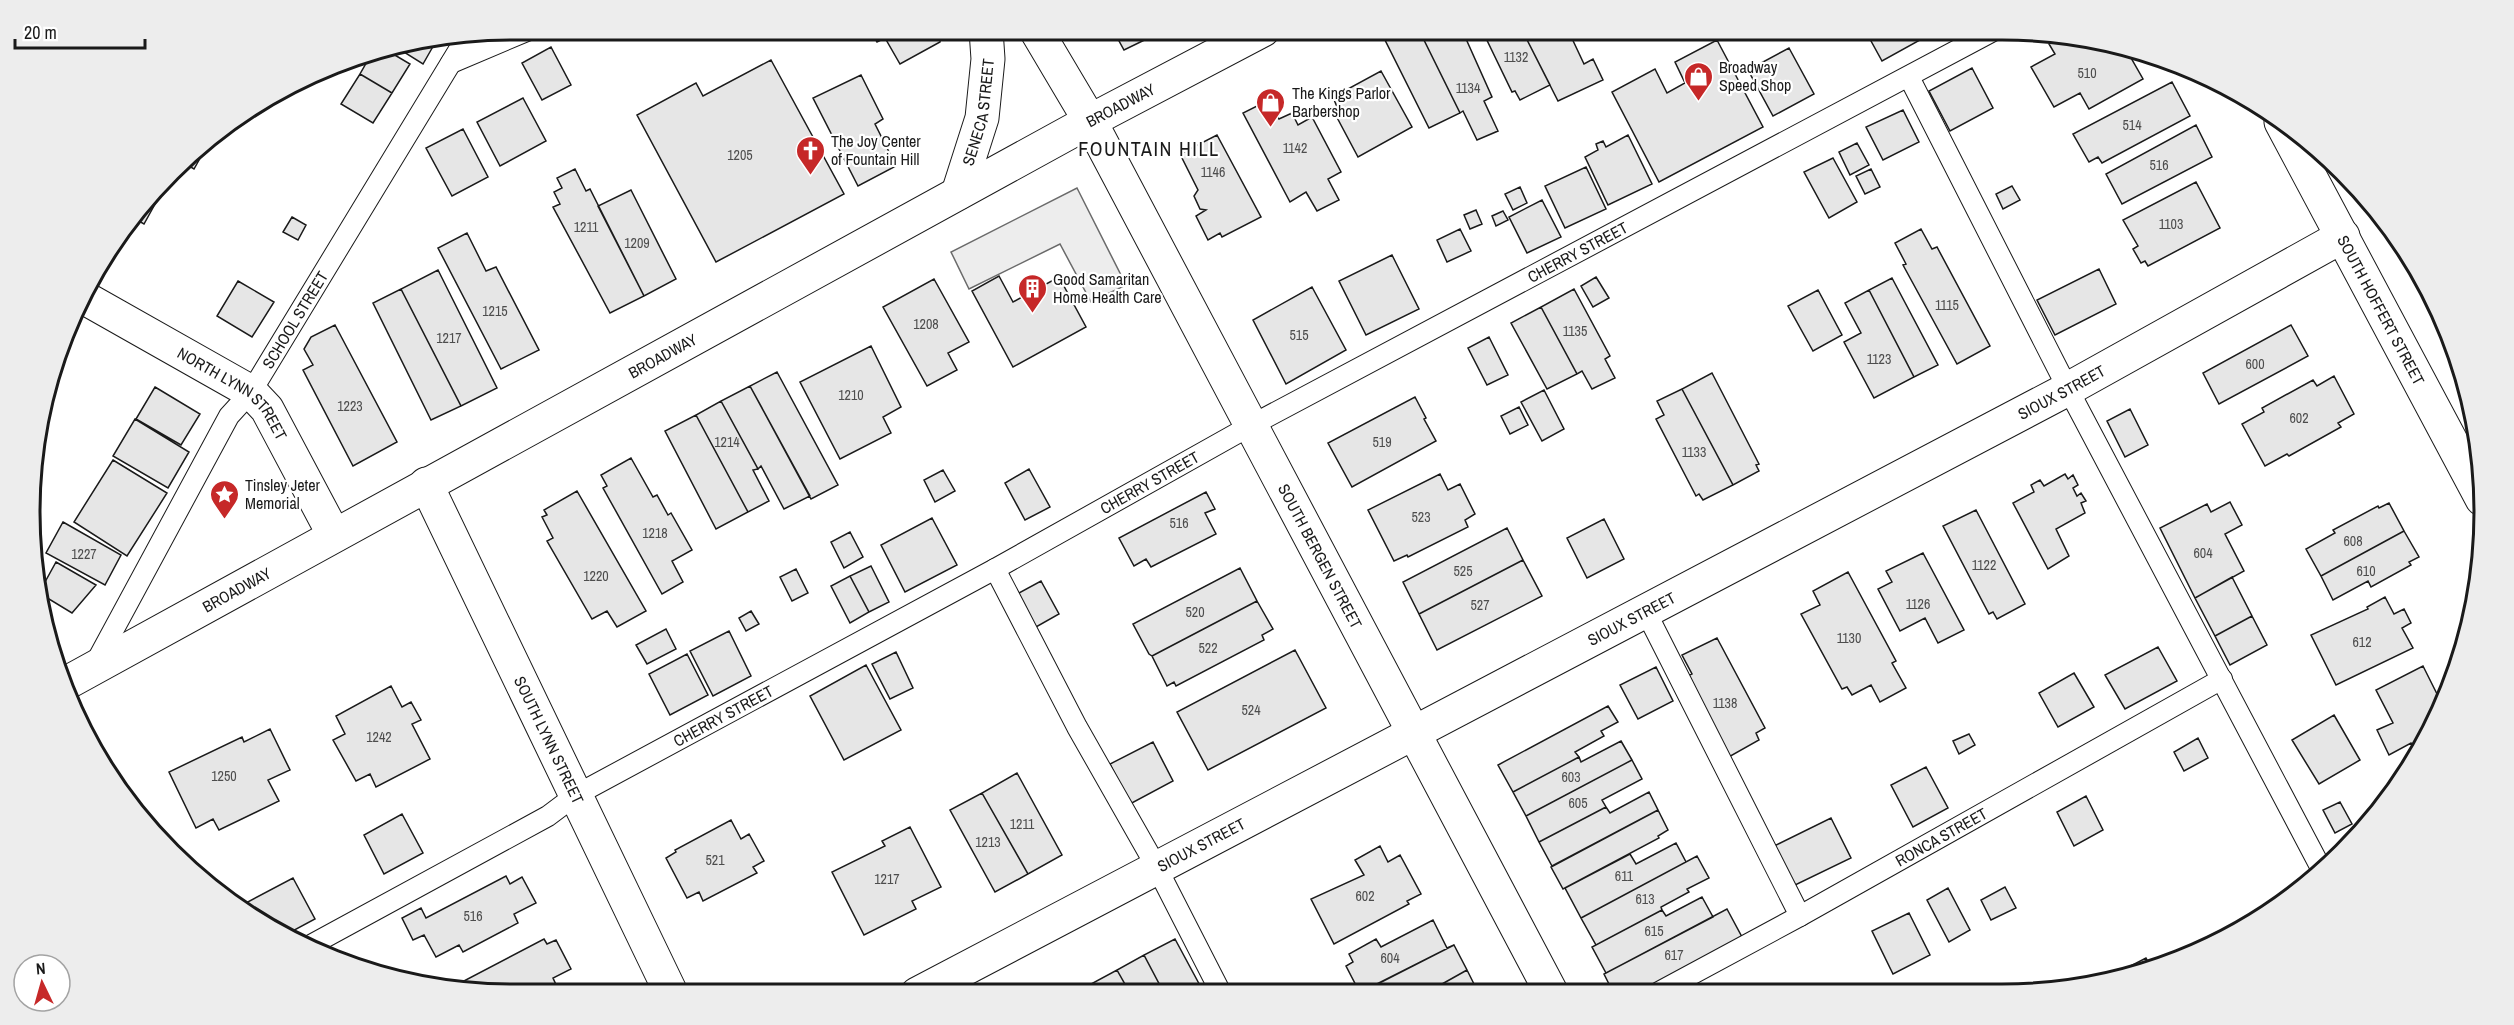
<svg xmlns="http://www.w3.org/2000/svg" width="2514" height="1025" font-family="'Archivo Narrow',sans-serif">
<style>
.parking{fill:#ededed;stroke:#6a6a6a;stroke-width:1.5}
.building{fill:#e6e6e6;stroke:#1a1a1a;stroke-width:1.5}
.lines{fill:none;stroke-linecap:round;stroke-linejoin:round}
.lane-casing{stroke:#1a1a1a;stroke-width:22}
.street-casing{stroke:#1a1a1a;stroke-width:35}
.secondary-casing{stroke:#1a1a1a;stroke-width:35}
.lane{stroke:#fff;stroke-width:20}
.street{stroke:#fff;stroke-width:33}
.secondary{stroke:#fff;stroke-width:33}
.labels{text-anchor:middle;stroke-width:4.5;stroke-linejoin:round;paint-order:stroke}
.number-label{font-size:14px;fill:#4d4d4d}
.poi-label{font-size:16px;fill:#1a1a1a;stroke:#fff;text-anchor:start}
.street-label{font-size:16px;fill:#1a1a1a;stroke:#fff}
.quarter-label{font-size:20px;letter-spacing:1.5px;fill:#1a1a1a;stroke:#fff}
.rim{fill:none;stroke:#1a1a1a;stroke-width:3}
</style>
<rect width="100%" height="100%" fill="#fff"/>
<path class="parking" d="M1077,188L1126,285L1091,302L1060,244L969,289L951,252Z"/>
<path class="building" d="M870,30H941L940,42L900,64L885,38L877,42Z
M1113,30H1165L1124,50Z
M1402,30H1419L1460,113L1429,128L1384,38Z
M1419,30H1462L1492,97L1484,101L1498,131L1477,140L1463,111L1460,113Z
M1482,30H1522L1550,85L1520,100L1515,91L1512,92Z
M1522,30H1568L1584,64L1593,59L1603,80L1558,101Z
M1865,30H1915L1920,40L1882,61Z
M2058,39L2127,51L2143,79L2089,109L2080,93L2054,107L2031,67L2055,54L2049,44Z
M1717,40L1763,127L1659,182L1612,92L1655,69L1667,93L1685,83L1675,62Z
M435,43L423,64L399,49Z
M551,47L571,85L542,100L522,63Z
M1789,48L1814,94L1773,116L1748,70Z
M388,51L410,64L392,93L360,74L372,53Z
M771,60L844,194L716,262L637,115L696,83L703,96Z
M1972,68L1993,108L1950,131L1929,91Z
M1381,71L1412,127L1358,157L1333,110L1337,107L1333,97Z
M360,74L392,93L373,123L341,104Z
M861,75L883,119L875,124L896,166L858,186L813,98Z
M2172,82L2190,116L2102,163L2098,157L2089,162L2073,134Z
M523,98L546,141L500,166L477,122Z
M1269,100L1279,119L1292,113L1298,125L1312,117L1341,172L1328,179L1339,200L1317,211L1306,192L1290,202L1243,113Z
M1903,110L1919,142L1883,160L1866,127Z
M2196,125L2212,157L2122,204L2106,174Z
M463,129L488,177L452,196L426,148Z
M1217,135L1261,217L1222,237L1220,233L1208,240L1196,216L1206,210L1200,209L1194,196L1198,190L1180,154Z
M1628,135L1652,184L1608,205L1585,157L1598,150L1596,144L1603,141L1606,147Z
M212,137L194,169L184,163L195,150Z
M1857,143L1869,165L1850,175L1839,152Z
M1833,158L1857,202L1829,218L1804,172Z
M1586,167L1606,209L1565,228L1545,186Z
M575,169L586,191L590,189L644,296L610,313L553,207L560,204L554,192L562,188L557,178Z
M1871,169L1880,187L1865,194L1856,176Z
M2196,182L2220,228L2148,266L2145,261L2141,263L2133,249L2138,246L2123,220Z
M165,186L144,224L137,220L164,186Z
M2012,186L2020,200L2003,209L1996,194Z
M1520,187L1527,203L1513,210L1505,194Z
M631,190L676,279L644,296L598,206Z
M1542,200L1561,237L1527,253L1509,217Z
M1476,210L1482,224L1470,229L1464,215Z
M1503,211L1508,220L1496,226L1492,216Z
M292,217L306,225L298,240L283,232Z
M1460,229L1471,251L1447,262L1437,240Z
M1921,229L1932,249L1937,247L1990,346L1957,364L1903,265L1906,264L1895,243Z
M467,233L486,271L496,267L539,350L501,369L438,248Z
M1392,255L1419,309L1366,335L1339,281Z
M2099,269L2116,304L2055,335L2037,300Z
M438,270L497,388L461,406L401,289Z
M999,276L1013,302L1059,277L1086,327L1013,367L972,291Z
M1596,277L1609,298L1593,307L1581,286Z
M1892,278L1938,365L1914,377L1869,290Z
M934,279L969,342L948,353L957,370L927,386L883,307Z
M238,281L274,302L252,337L217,316Z
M1312,287L1346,350L1286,384L1253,320Z
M401,289L461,406L431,420L373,303Z
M1574,289L1610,356L1605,359L1615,378L1592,389L1582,371L1577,374L1541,307Z
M1818,290L1842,335L1813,351L1788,306Z
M1869,290L1914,377L1874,398L1844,342L1861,333L1845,303Z
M1541,307L1577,374L1547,389L1511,323Z
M335,325L397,442L353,466L303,370L313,365L304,349L311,337Z
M2291,325L2308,356L2219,404L2203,373Z
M1489,337L1508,375L1487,385L1468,348Z
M871,346L901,407L883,417L891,433L840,459L800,382Z
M777,372L838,485L811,499L750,386Z
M1712,373L1759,464L1756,465L1759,471L1733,485L1682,389Z
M2334,376L2354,414L2338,423L2341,427L2289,456L2287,454L2265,466L2242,424L2264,412L2262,408L2313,380L2317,386Z
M750,386L810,496L784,509L761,466L758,469L721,401Z
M155,387L200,414L181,445L136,419Z
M1682,389L1733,485L1703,500L1699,494L1696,496L1656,419L1664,415L1657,401Z
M1544,390L1564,429L1542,441L1521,402Z
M1415,397L1426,418L1424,419L1436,441L1352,487L1328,443Z
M721,401L758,469L753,470L769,501L748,512L696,415Z
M1519,407L1528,425L1510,434L1501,416Z
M2130,409L2148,445L2125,457L2107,421Z
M696,415L748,512L716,529L665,431Z
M135,419L189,452L168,488L113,456Z
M631,458L653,497L657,495L668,515L671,513L692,550L672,561L683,582L662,594L603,488L607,486L601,475Z
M113,460L167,493L127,556L74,522Z
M1029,469L1050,507L1025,520L1005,483Z
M943,470L955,491L935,502L924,480Z
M1440,474L1448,490L1460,484L1475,514L1465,520L1468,527L1408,557L1407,555L1394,561L1368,510Z
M2065,474L2068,479L2073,475L2078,485L2073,488L2077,496L2081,493L2086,501L2081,503L2085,513L2056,529L2069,556L2048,569L2013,503L2034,492L2031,485L2040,480L2044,486Z
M577,491L646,611L617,627L607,611L592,619L547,541L553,538L542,517L547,515L544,510Z
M1206,492L1215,509L1205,513L1216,534L1151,567L1146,559L1134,566L1119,538Z
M2230,502L2242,525L2225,534L2244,571L2195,598L2160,528L2207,504L2211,512Z
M2389,503L2404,531L2321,576L2306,549L2335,533L2333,530L2378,506L2379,508Z
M1976,510L2025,604L1997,619L1993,612L1989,614L1943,526Z
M932,518L957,565L905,592L881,545Z
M1604,519L1624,559L1587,578L1567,538Z
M63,522L121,555L105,585L46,553Z
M1507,528L1523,560L1419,614L1403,582Z
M2404,531L2419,557L2409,562L2411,565L2371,587L2368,581L2333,600L2321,576Z
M850,532L863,557L844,568L831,542Z
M1923,553L1964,630L1938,643L1925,618L1900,631L1878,589L1892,582L1886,571Z
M1523,560L1542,596L1437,650L1419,614Z
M56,562L96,585L72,613L39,593Z
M871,566L889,602L869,612L850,576Z
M1240,568L1257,601L1152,656L1149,654L1133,624Z
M796,569L808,593L792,601L780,577Z
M1848,572L1896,661L1892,663L1906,688L1880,702L1871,685L1852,695L1847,687L1842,689L1801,614L1820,605L1813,591Z
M850,576L869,612L850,623L831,586Z
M2232,577L2252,616L2215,636L2195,598Z
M1041,581L1059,614L1036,627L1017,594Z
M2385,597L2394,614L2404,609L2411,623L2402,628L2413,648L2336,685L2311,635L2368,609L2367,607Z
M1257,601L1273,629L1262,635L1264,640L1176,686L1174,682L1167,686L1152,656Z
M751,611L759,624L746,631L739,618Z
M2252,616L2267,645L2230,665L2215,636Z
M666,629L676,649L647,664L636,645Z
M729,631L751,676L713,696L690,651Z
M1717,638L1765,728L1756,733L1759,740L1727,758L1685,677L1692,674L1682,655Z
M2158,647L2177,681L2125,709L2105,675Z
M1295,650L1326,708L1208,770L1177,712Z
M896,652L913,688L890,699L872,664Z
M687,654L708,695L670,715L649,674Z
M866,665L901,730L844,760L810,696Z
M2423,666L2441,702L2416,753L2411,743L2389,755L2377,730L2393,723L2376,690Z
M1656,667L1673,701L1638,719L1620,685Z
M2074,673L2094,707L2058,727L2039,693Z
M391,686L402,707L411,702L421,720L412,724L430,759L376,787L370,774L356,781L333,740L345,734L336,716Z
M1608,706L1618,722L1601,731L1604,736L1575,752L1579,757L1513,792L1498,765Z
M2334,715L2360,760L2319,784L2292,740Z
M270,729L290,770L268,780L279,801L219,830L213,819L196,828L169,772L242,737L244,742Z
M1969,734L1975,745L1959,754L1953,741Z
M2198,738L2208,758L2184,771L2174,752Z
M1621,741L1632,760L1526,816L1513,792L1579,757L1581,762Z
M1153,742L1173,781L1130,804L1110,764Z
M1632,760L1642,779L1602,800L1606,807L1539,842L1526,816Z
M1926,767L1948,808L1913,827L1891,785Z
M1017,773L1062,855L1028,874L982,793Z
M1649,792L1658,810L1552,866L1539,842L1606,807L1610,813Z
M982,793L1028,874L995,892L950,810Z
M2086,796L2103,830L2074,846L2057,812Z
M2340,802L2352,824L2335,833L2323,810Z
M1658,810L1668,830L1658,836L1659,838L1563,889L1551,867Z
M402,814L423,853L384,874L364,835Z
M1831,818L1851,858L1791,887L1772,847Z
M731,820L741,839L749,834L764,861L753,867L757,873L703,901L699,892L687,898L666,858L676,852L675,850Z
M910,827L941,887L912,901L916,909L864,935L832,872L885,846L882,841Z
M1676,843L1686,862L1581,918L1565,888L1630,854L1636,864Z
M1380,846L1388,862L1400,855L1421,894L1407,901L1409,904L1334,944L1311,899L1364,875L1355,860Z
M1697,856L1709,878L1687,889L1689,892L1661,907L1662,910L1596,945L1581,918Z
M506,876L510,884L522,877L536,903L514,914L518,923L463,952L459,945L436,957L424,935L413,940L402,918L421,908L426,918Z
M293,878L315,919L289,933L244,909L242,905Z
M2005,887L2016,908L1991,920L1981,900Z
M1948,888L1970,930L1949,942L1927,900Z
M1702,897L1713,917L1606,973L1592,947L1662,910L1666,916Z
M1727,909L1742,937L1639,992H1613L1604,974Z
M1909,913L1930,955L1893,974L1872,931Z
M1433,920L1447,948L1454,945L1360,993L1346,966L1353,962L1349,954L1376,939L1381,947Z
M544,939L547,944L556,940L571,969L553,978L558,989L547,995H512L463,987L460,983Z
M1175,939L1204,993H1164L1144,955Z
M1454,945L1467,970L1426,993H1359Z
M1144,955L1164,993H1130L1117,970Z
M2146,958L2150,965L2115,975V974Z
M1117,970L1130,993H1096L1091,984Z
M1467,970L1478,992L1426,993Z
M1091,984L1096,993H1072Z"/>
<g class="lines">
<defs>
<g id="lane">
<path d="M451,63L529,30"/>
<path d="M1909,77L2068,389L2323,872"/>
<path d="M995,569L1077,727L1156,866L1221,993"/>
<path d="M1646,612L1800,916"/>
<path id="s1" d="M95,664L229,416L251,392L466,38"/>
<path id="s2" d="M311,945L548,816L576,795L995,569L1250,426L1995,30"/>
<path id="s3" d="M1659,992L1800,916L2222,679"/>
</g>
<g id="street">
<path id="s4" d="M1036,30L1090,121L1551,992"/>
<path id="s5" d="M2281,122L2482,499"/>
<path id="s6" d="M958,193L982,118L988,59L986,30"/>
<path id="s7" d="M83,297L251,392L267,409L334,535"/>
<path id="s8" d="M426,484L672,995"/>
<path id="s9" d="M917,994L2068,389L2343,236"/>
</g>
<g id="secondary">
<path id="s10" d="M63,685L1090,121L1263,30"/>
</g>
</defs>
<use href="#lane" class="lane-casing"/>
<use href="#street" class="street-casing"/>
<use href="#secondary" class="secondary-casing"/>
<use href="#lane" class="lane"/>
<use href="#street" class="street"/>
<use href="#secondary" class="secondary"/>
</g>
<defs>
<symbol id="shop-pin" viewBox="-11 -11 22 30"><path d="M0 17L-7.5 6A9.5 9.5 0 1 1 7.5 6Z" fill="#c62828" stroke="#fff"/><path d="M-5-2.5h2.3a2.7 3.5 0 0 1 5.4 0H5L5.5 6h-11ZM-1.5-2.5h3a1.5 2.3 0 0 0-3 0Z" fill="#fff"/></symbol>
<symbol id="church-pin" viewBox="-11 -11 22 30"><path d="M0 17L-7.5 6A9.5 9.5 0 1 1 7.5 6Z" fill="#c62828" stroke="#fff"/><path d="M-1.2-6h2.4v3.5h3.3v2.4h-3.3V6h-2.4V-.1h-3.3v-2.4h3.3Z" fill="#fff"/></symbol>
<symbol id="building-pin" viewBox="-11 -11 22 30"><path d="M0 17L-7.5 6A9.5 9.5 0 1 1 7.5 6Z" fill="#c62828" stroke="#fff"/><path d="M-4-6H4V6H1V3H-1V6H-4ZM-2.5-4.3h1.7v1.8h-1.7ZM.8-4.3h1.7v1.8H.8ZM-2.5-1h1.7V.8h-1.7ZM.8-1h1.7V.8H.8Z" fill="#fff"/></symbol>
<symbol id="sight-pin" viewBox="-11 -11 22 30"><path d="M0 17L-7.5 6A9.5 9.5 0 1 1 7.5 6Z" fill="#c62828" stroke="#fff"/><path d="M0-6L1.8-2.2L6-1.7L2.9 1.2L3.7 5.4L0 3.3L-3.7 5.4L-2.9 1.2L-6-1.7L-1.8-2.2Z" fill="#fff"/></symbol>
</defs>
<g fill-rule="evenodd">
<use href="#shop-pin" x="1682" y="60" width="33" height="45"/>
<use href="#shop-pin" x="1254" y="86" width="33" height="45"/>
<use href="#church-pin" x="794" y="134" width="33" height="45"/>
<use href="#building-pin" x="1016" y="272" width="33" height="45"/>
<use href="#sight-pin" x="208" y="478" width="33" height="45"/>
</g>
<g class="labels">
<g class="number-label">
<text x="1516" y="62">1132</text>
<text x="2087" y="78">510</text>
<text x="1468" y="93">1134</text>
<text x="2132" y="130">514</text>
<text x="1295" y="153">1142</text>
<text x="740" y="160">1205</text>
<text x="2159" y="170">516</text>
<text x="1213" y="177">1146</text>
<text x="2171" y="229">1103</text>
<text x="586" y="232">1211</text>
<text x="637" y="248">1209</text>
<text x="1947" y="310">1115</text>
<text x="495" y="316">1215</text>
<text x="926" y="329">1208</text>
<text x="1575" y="336">1135</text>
<text x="1299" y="340">515</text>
<text x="449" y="343">1217</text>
<text x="1879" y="364">1123</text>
<text x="2255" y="369">600</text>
<text x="851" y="400">1210</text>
<text x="350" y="411">1223</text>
<text x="2299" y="423">602</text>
<text x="727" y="447">1214</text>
<text x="1382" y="447">519</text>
<text x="1694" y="457">1133</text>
<text x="1421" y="522">523</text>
<text x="1179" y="528">516</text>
<text x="655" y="538">1218</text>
<text x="2353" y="546">608</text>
<text x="2203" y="558">604</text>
<text x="84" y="559">1227</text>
<text x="1984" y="570">1122</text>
<text x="1463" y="576">525</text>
<text x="2366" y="576">610</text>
<text x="596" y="581">1220</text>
<text x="1918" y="609">1126</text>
<text x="1480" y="610">527</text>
<text x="1195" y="617">520</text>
<text x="1849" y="643">1130</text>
<text x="2362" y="647">612</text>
<text x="1208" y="653">522</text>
<text x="1725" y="708">1138</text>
<text x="1251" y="715">524</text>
<text x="379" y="742">1242</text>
<text x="224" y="781">1250</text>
<text x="1571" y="782">603</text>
<text x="1578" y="808">605</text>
<text x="1022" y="829">1211</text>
<text x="988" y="847">1213</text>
<text x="715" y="865">521</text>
<text x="1624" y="881">611</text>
<text x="887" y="884">1217</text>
<text x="1365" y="901">602</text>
<text x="1645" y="904">613</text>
<text x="473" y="921">516</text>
<text x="1654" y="936">615</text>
<text x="1674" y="960">617</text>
<text x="1390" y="963">604</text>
</g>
<g class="poi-label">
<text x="1719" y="73">Broadway<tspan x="1719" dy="18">Speed Shop</tspan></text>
<text x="1292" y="99">The Kings Parlor<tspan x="1292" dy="18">Barbershop</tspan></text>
<text x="831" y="147">The Joy Center<tspan x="831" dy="18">of Fountain Hill</tspan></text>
<text x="1053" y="285">Good Samaritan<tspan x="1053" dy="18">Home Health Care</tspan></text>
<text x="245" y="491">Tinsley Jeter<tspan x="245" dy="18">Memorial</tspan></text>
</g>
<g class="street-label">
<text dy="6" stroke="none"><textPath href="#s10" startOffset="1206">BROADWAY</textPath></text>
<text dy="6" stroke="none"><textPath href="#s6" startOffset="84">SENECA STREET</textPath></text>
<text dy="6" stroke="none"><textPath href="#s2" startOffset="1444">CHERRY STREET</textPath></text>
<text dy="6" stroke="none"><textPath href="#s5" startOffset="213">SOUTH HOFFERT STREET</textPath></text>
<text dy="6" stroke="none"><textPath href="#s1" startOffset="399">SCHOOL STREET</textPath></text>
<text dy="6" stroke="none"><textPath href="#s10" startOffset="684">BROADWAY</textPath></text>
<text dy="6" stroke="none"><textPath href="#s9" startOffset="1293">SIOUX STREET</textPath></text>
<text dy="6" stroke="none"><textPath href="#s7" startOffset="180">NORTH LYNN STREET</textPath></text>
<text dy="6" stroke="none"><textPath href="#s2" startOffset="958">CHERRY STREET</textPath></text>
<text dy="6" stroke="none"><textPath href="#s4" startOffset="598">SOUTH BERGEN STREET</textPath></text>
<text dy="6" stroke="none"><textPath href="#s10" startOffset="198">BROADWAY</textPath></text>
<text dy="6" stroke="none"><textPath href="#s9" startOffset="807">SIOUX STREET</textPath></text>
<text dy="6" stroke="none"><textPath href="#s2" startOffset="472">CHERRY STREET</textPath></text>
<text dy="6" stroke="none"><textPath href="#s8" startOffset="284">SOUTH LYNN STREET</textPath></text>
<text dy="6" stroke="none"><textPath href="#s3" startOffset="322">RONCA STREET</textPath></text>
<text dy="6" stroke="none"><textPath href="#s9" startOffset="321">SIOUX STREET</textPath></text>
</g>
<g class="quarter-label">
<text x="1149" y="156">FOUNTAIN HILL</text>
</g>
</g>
<path d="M0 0H2514V1025H0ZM512 40H2002A472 472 0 0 1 2474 512V512A472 472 0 0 1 2002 984H512A472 472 0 0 1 40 512V512A472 472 0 0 1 512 40Z" fill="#ededed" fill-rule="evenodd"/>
<path class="rim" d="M512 40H2002A472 472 0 0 1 2474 512V512A472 472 0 0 1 2002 984H512A472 472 0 0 1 40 512V512A472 472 0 0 1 512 40Z"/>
<g transform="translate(42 983) rotate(355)"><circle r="28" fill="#ffffff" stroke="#a3a3a3" stroke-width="1.5"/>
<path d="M0-4.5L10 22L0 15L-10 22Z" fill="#c62828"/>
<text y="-9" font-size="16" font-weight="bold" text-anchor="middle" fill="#1a1a1a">N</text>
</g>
<path d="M15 39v9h130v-9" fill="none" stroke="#1a1a1a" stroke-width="3"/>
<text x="24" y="39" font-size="18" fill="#1a1a1a" stroke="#ffffff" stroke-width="4.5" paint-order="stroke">20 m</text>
</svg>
